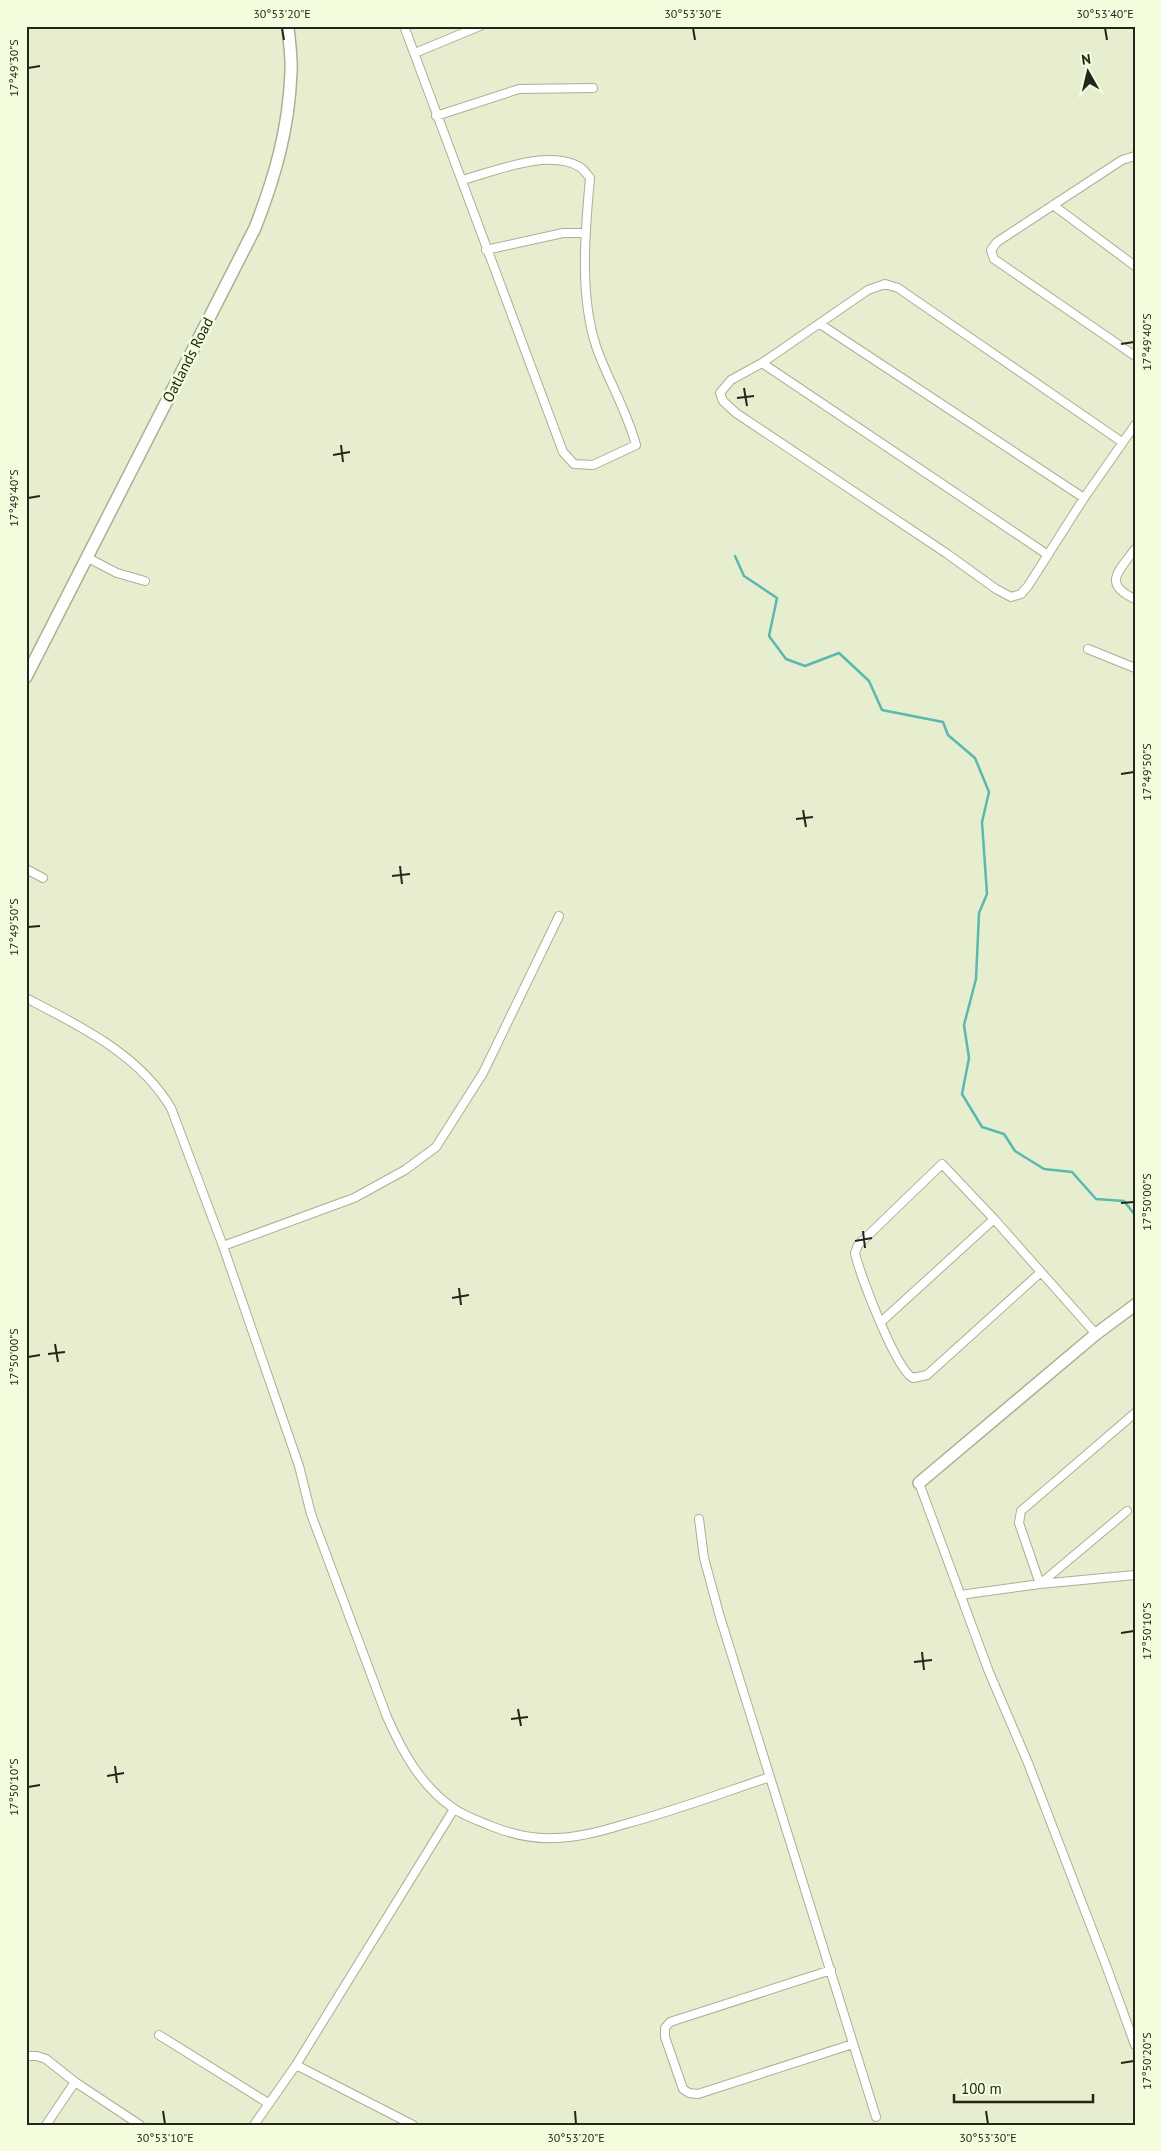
<svg xmlns="http://www.w3.org/2000/svg" width="1161" height="2151" font-family="'PT Sans',sans-serif">
<style>
.lines{fill:none;stroke-linecap:round;stroke-linejoin:round}
.stream{stroke:#59b8af;stroke-width:2.5}
.street-casing{stroke:#a9b193;stroke-width:10}
.secondary-casing{stroke:#a9b193;stroke-width:14}
.street{stroke:#fff;stroke-width:8}
.secondary{stroke:#fff;stroke-width:11}
.ticks{fill:none;stroke:#23261b;stroke-width:2}
.labels{text-anchor:middle;stroke-width:5;stroke-linejoin:round;paint-order:stroke}
.street-label{font-size:15px;fill:#23261b;stroke:#f3fcdc}
.neatline{fill:none;stroke:#23261b;stroke-width:2}
.ticks-label{font-size:12px;text-anchor:middle;fill:#23261b}
</style>
<rect width="100%" height="100%" fill="#e6eecf"/>
<g class="lines">
<path class="stream" d="M735,556L744,576L777,598L769,636L786,659L805,666L839,653L869,681L882,710L943,722L948,735L975,758L989,792L982,822L987,894L979,913L976,979L964,1025L969,1058L962,1094L982,1127L1004,1134L1015,1151L1044,1169L1072,1172L1096,1199L1124,1201L1135,1215"/>
<defs>
<path id="street" d="M404,26L563,452L574,464L593,465L636,445C627,411 609,382 597,349C579,297 585,232 590,178C587,174 584,170 580,167C549,148 493,172 462,180
M415,53L480,26
M436,116L519,89L593,88
M1135,156L1122,160L997,242L991,250L994,259L1135,356
M1053,205L1135,266
M486,250L563,233H585
M820,324L1084,498
M762,363L1048,555
M1122,442L898,288L885,284L868,290L762,363L731,380L720,393L723,401L736,413L946,553L996,589L1011,597L1021,594L1028,586L1084,498L1135,425
M1135,549C1120,570 1101,584 1135,599
M88,558L117,573L145,581
M1088,649L1135,668
M26,869L43,878
M26,998C80,1026 139,1054 171,1108L223,1246L299,1466L311,1514L387,1717C402,1751 421,1786 453,1808C464,1816 479,1821 491,1826C511,1834 533,1839 554,1838C578,1838 603,1831 625,1824C674,1811 722,1793 770,1777
M223,1246L354,1198L405,1170L436,1147L483,1073L559,916
M1041,1272L927,1375L913,1378C896,1370 860,1275 855,1253L858,1245L942,1164L994,1219L1096,1334
M881,1322L994,1219
M919,1483L989,1672L1028,1763L1107,1968L1135,2045
M1127,1511L1040,1584L1019,1523L1021,1511L1135,1413
M699,1519L704,1558L720,1617L876,2117
M960,1595L1040,1584L1135,1575
M831,1970L670,2022L665,2028V2037L683,2089L689,2093L698,2094L853,2044
M159,2035L268,2103
M26,2056H37L46,2059L75,2082L140,2125
M296,2065L413,2125
M46,2125L75,2082
M254,2125L296,2065L454,1809"/>
<path id="secondary" d="M26,677L255,228C275,177 289,128 291,72C292,57 289,41 288,26
M919,1483L1096,1334L1135,1305"/>
</defs>
<use href="#street" class="street-casing"/>
<use href="#secondary" class="secondary-casing"/>
<use href="#street" class="street"/>
<use href="#secondary" class="secondary"/>
</g>
<path class="ticks" d="M282,28L284,40M693,28L695,40M1105,28L1107,40M28,68L40,66M1121,344L1134,342M744,388L747,406M737,398L754,396M341,445L343,462M333,455L350,452M28,498L40,496M1121,774L1134,772M803,810L806,827M796,819L813,817M400,866L402,884M392,876L410,874M28,927L40,926M1121,1203L1134,1202M863,1231L865,1248M855,1241L872,1238M459,1288L461,1305M452,1298L469,1295M55,1344L58,1362M48,1354L65,1352M28,1357L40,1355M1121,1633L1134,1631M922,1652L924,1670M914,1662L932,1660M518,1709L521,1726M511,1719L528,1717M115,1766L117,1783M107,1776L124,1773M28,1787L40,1785M1121,2063L1134,2061M163,2111L165,2124M575,2111L576,2124M986,2111L988,2124"/>
<g class="labels">
<g class="street-label">
<text transform="translate(188 360) rotate(-63)" y="5">Oatlands Road</text>
</g>
</g>
<rect width="1161" height="2151" fill="none" stroke="#f3fcdc" stroke-width="55"/>
<g transform="translate(1088 72) rotate(352)" stroke="#f3fcdc" stroke-width="4" paint-order="stroke">
<path d="M0-4L9 19L0 12L-9 19Z" fill="#23261b"/>
<text y="-8" font-size="14" font-weight="bold" text-anchor="middle" fill="#23261b">N</text>
</g>
<path d="M954 2094v8h139v-8" fill="none" stroke="#23261b" stroke-width="2.5"/>
<text x="961" y="2094" font-size="15" fill="#23261b" stroke="#f3fcdc" stroke-width="4" paint-order="stroke">100 m</text>
<rect x="28" y="28" width="1106" height="2096" class="neatline"/>
<g class="ticks-label">
<text x="282" y="18">30°53'20"E</text>
<text x="693" y="18">30°53'30"E</text>
<text x="1105" y="18">30°53'40"E</text>
<text transform="translate(14 68) rotate(-90)" y="4">17°49'30"S</text>
<text transform="translate(1147 342) rotate(-90)" y="4">17°49'40"S</text>
<text transform="translate(14 498) rotate(-90)" y="4">17°49'40"S</text>
<text transform="translate(1147 772) rotate(-90)" y="4">17°49'50"S</text>
<text transform="translate(14 927) rotate(-90)" y="4">17°49'50"S</text>
<text transform="translate(1147 1202) rotate(-90)" y="4">17°50'00"S</text>
<text transform="translate(14 1357) rotate(-90)" y="4">17°50'00"S</text>
<text transform="translate(1147 1631) rotate(-90)" y="4">17°50'10"S</text>
<text transform="translate(14 1787) rotate(-90)" y="4">17°50'10"S</text>
<text transform="translate(1147 2061) rotate(-90)" y="4">17°50'20"S</text>
<text x="165" y="2142">30°53'10"E</text>
<text x="576" y="2142">30°53'20"E</text>
<text x="988" y="2142">30°53'30"E</text>
</g>
</svg>
